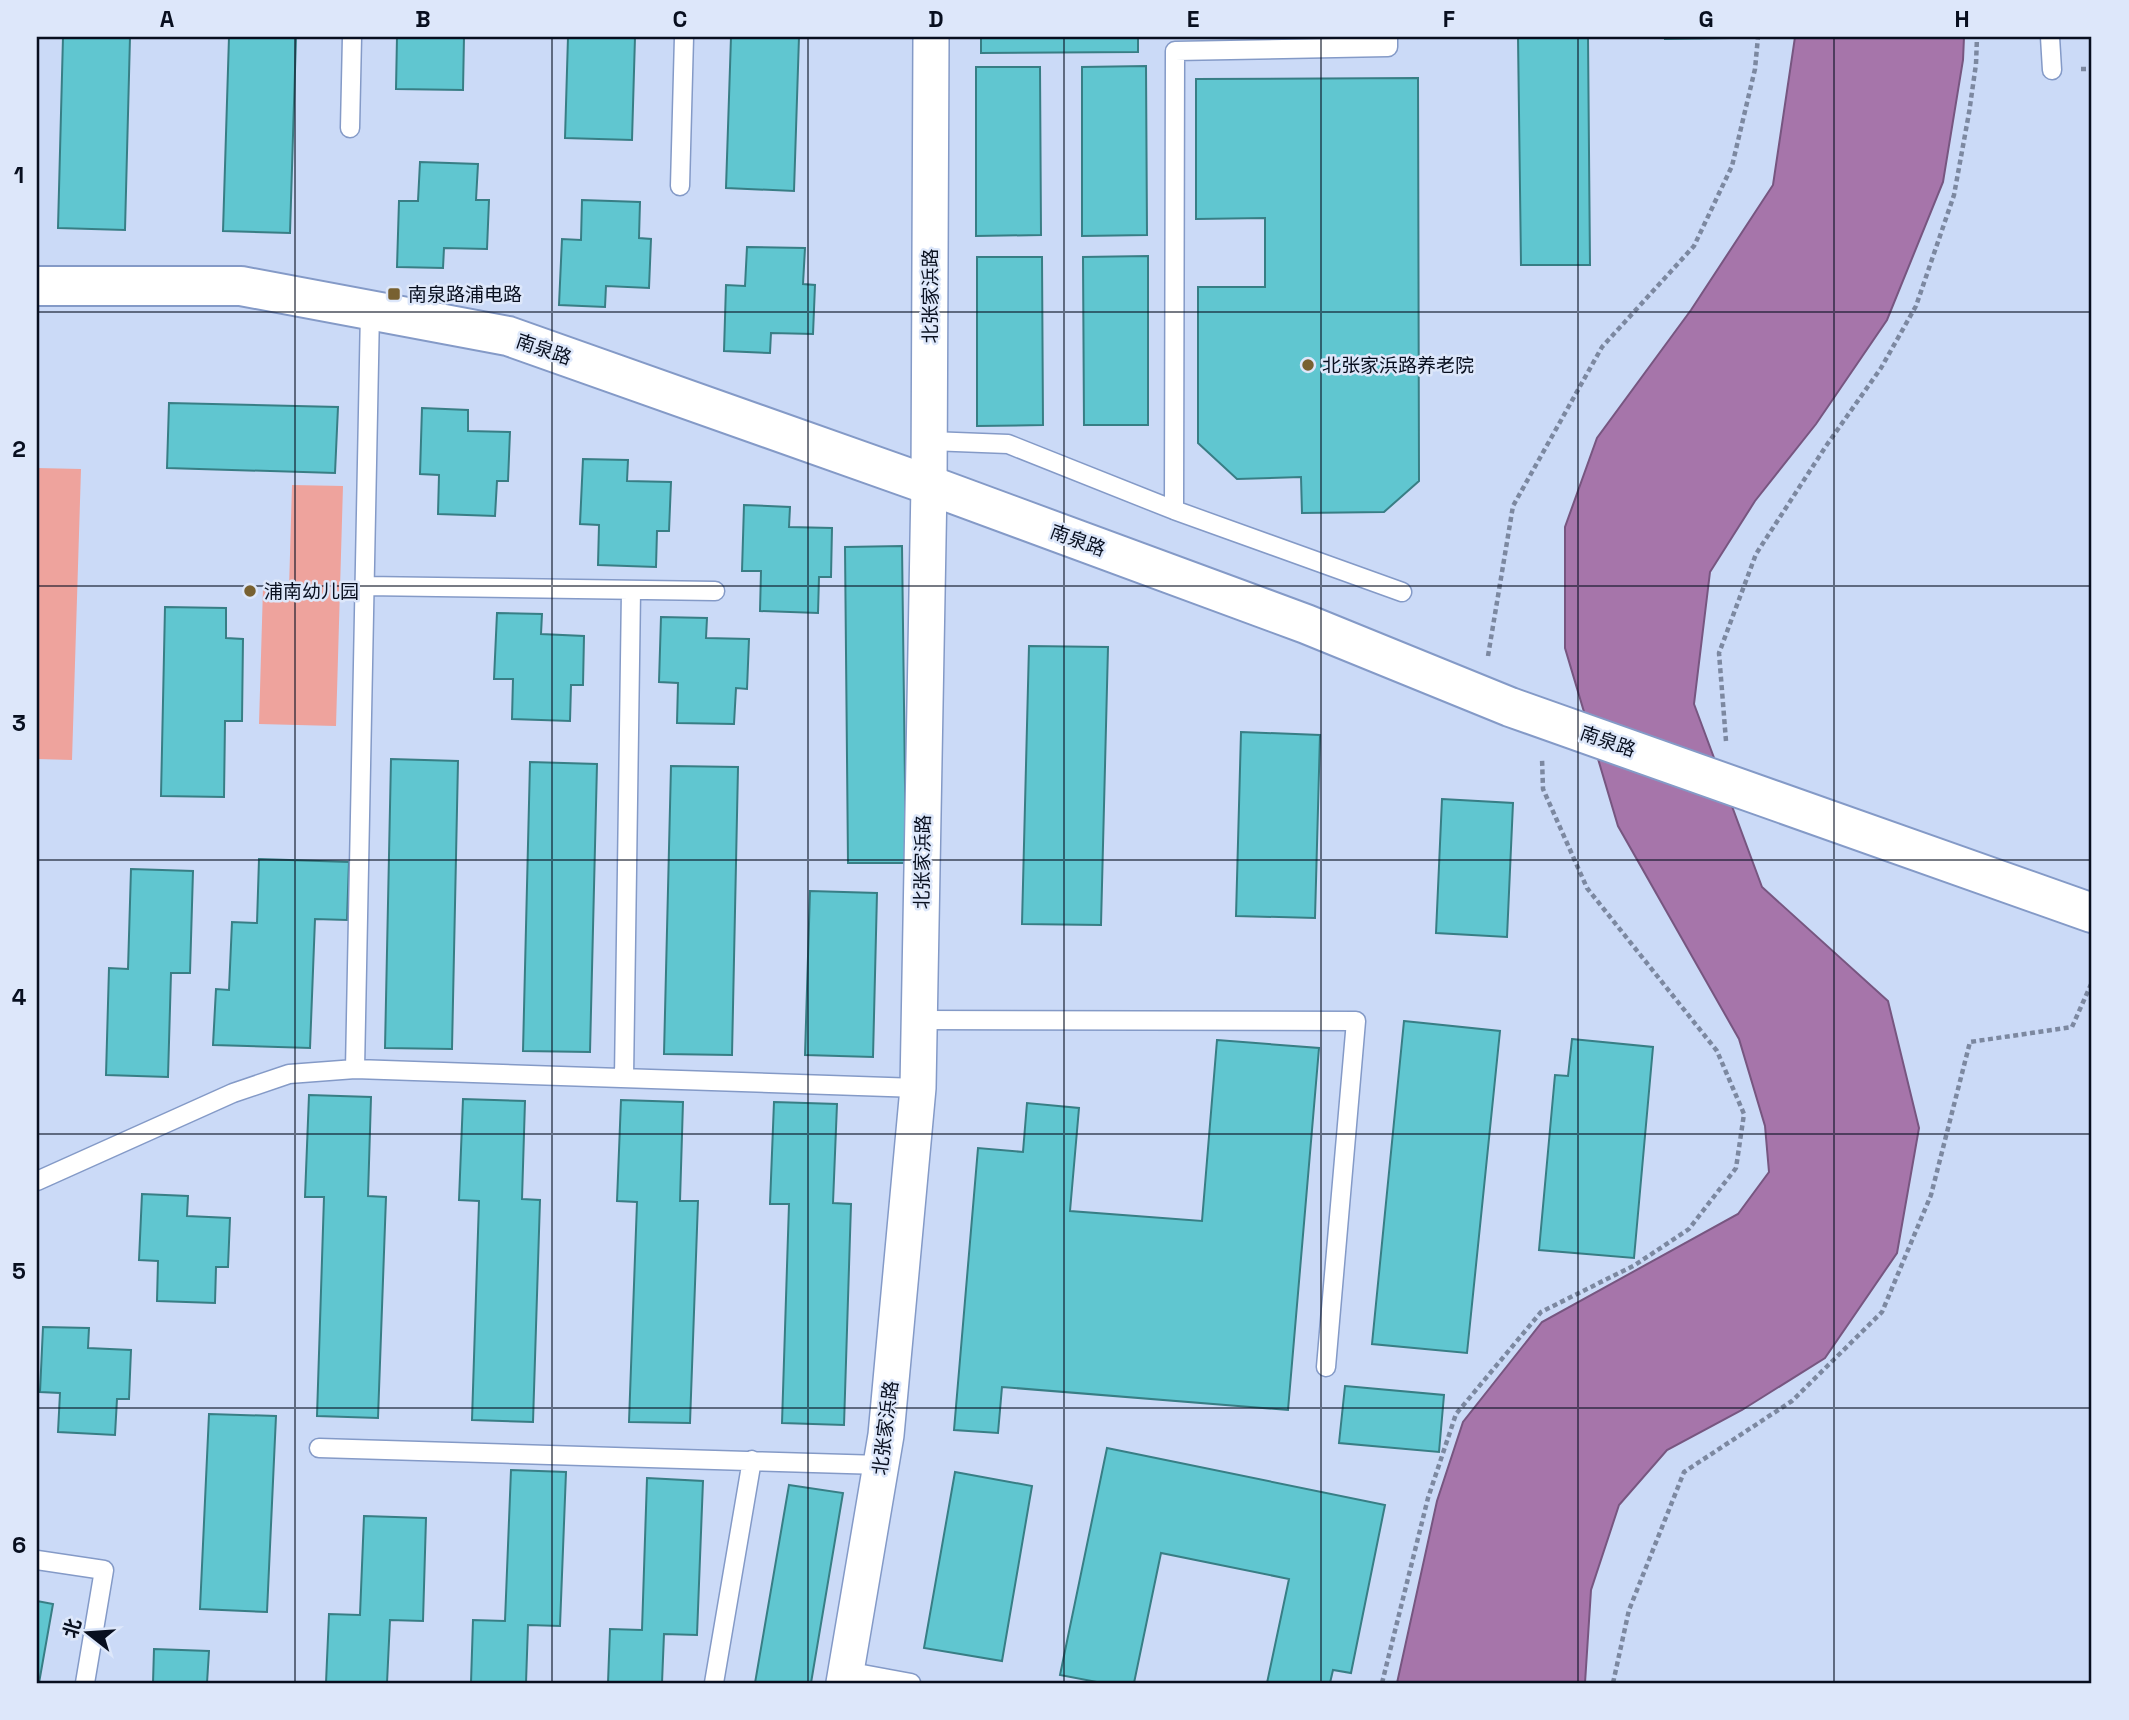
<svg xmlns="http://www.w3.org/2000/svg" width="2129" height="1720" font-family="'Space Grotesk','Noto Sans SC',sans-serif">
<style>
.green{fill:#eea39d}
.water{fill:#a675aa;stroke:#775680;stroke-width:2}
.building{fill:#60c6d0;stroke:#387e85;stroke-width:2}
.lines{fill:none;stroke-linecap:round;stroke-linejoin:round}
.lane-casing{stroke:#849ac7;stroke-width:21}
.street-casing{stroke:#849ac7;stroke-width:38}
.secondary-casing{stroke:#849ac7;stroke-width:42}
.path{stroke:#7c88a0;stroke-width:4.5;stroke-dasharray:5 3.5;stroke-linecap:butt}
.lane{stroke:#fff;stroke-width:18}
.street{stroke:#fff;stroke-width:35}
.secondary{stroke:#fff;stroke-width:38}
.grid{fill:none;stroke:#080f1f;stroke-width:2;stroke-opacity:0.55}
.poi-dot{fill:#786131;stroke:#dde7fa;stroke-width:2.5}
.labels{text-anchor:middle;stroke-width:5;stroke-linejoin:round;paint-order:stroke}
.poi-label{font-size:19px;fill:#080f1f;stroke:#dde7fa;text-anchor:start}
.street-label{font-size:19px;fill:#080f1f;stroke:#dde7fa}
.neatline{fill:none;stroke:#080f1f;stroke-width:2.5}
.grid-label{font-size:23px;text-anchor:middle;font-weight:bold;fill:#080f1f}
</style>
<rect width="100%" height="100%" fill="#cbdaf7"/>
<path class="green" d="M37,468L81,469L72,760L37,759Z
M292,485L343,486L336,726L259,724L263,588L289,589Z"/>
<path class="water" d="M1795,37H1964L1963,60L1943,182L1887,320L1816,424L1755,501L1710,572L1694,704L1762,887L1888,1001L1919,1128L1897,1253L1825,1358L1742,1410L1667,1450L1619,1505L1591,1590L1585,1683H1397L1437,1501L1463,1422L1542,1322L1738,1214L1769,1172L1765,1126L1739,1039L1618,826L1565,648V527L1597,438L1691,310L1773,185Z"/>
<path class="building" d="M63,37H130L125,230L58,228Z
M229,37L296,38L290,233L223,231Z
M397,37H464L463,90L396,89Z
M568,37H635L632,140L565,138Z
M731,37H799L794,191L726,188Z
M981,37H1138V52L981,53Z
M1518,37H1588L1590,265H1521Z
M1665,37H1730V38L1665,39Z
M1146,66L1147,235L1082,236V67Z
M976,67H1040L1041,235L976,236Z
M1418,78L1419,481L1384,512L1302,513L1301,477L1237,479L1198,443V287H1265V218L1196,219V79Z
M420,162L478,164L476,200H489L487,249L444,248L443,268L397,267L399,201H418Z
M582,200L640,202L639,238L651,239L649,288L606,286L605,307L559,305L562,239L581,240Z
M747,247L805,248L803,284L815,285L813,334L771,333L770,353L724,351L726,285L745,286Z
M1148,256V425H1084L1083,257Z
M977,257H1042L1043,425L977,426Z
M169,403L338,407L335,473L167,468Z
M422,408L468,410V431L510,432L508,481H497L495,516L438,514L439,475L420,474Z
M583,459L628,460L627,481L671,482L669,531H657L656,567L598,565L599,525L580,524Z
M744,505L790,507L789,527L832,528L831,577H819L818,613L760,611L761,571H742Z
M902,546L906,863H848L845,547Z
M165,607L226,608V638L243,639L242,721H225L224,797L161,796Z
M497,613L542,614L541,634L584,636L583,685H571L570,721L512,719L513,679H494Z
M661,617L707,618L706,638L749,639L747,689L736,688L734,724L677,723L678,683L659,682Z
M1029,646L1108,647L1101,925L1022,924Z
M1241,732L1320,735L1315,918L1236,916Z
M391,759L458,761L452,1049L385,1048Z
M530,762L597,764L590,1052L523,1051Z
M671,766L738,767L732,1055L664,1054Z
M1442,799L1513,803L1507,937L1436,933Z
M259,859L349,862L347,920L315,919L310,1048L213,1045L216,989L229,990L232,922L257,923Z
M131,869L193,871L190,973H171L168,1077L106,1075L109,968L128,969Z
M810,891L877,893L873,1057L805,1055Z
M1404,1021L1500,1031L1467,1353L1372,1344Z
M1572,1039L1653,1047L1634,1258L1539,1250L1555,1075L1568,1076Z
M1217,1040L1319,1048L1288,1410L1002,1387L998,1433L954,1430L978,1148L1023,1152L1027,1103L1079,1108L1070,1211L1202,1221Z
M309,1095L371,1097L368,1196L386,1197L378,1418L317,1416L324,1197H305Z
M463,1099L525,1101L522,1199L540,1200L533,1422L472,1420L479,1201L459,1200Z
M621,1100L683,1102L680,1201H698L690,1423L629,1422L637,1202L617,1201Z
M774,1102L837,1104L833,1203L851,1204L844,1425L782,1423L789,1204H770Z
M142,1194L188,1196L187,1216L230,1218L228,1267H216L215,1303L157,1301L158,1261L139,1260Z
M43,1327L89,1328L88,1348L131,1350L129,1399H117L115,1435L58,1432L60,1393L40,1392Z
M1345,1386L1444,1395L1439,1452L1339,1443Z
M209,1414L276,1416L267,1612L200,1609Z
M1107,1448L1385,1505L1351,1673L1333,1670L1330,1683H1267L1289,1579L1161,1553L1134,1683H1102L1060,1675Z
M511,1470L566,1472L560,1626L528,1625L526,1683H471L473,1620L505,1621Z
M955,1472L1032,1486L1002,1661L924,1648Z
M647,1478L703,1481L697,1635L664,1634L662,1683H608L610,1629L642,1630Z
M789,1485L843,1493L811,1683H755Z
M364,1516L426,1518L423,1621L390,1620L387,1683H326L329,1614L360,1615Z
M37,1601L53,1604L39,1683H37Z
M154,1649L209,1651L207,1683H153Z"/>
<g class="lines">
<defs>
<path id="lane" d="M2050,37L2052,70
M350,128L352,37
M680,186L684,37
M930,441L1008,444L1174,510L1402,592
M1174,510L1175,51L1388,47V37
M365,586L715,591
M919,1020L1356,1021L1326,1367
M355,1069L370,311
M624,1078L631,591
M37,1181L233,1093L289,1074L355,1069L918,1088
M319,1448L881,1465
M37,1560L104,1570L85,1683
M846,1671L911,1683
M714,1683L752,1460"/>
<path id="street" d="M844,1683L886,1435L918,1088L929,485L931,37"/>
<path id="secondary" d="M37,286H241L508,336L929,485L1306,624L1510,707L2092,913"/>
</defs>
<use href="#lane" class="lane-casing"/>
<use href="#street" class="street-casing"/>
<use href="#secondary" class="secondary-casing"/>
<path class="path" d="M2081,69H2092
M1488,656L1513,506L1602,347L1694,246L1732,166L1755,69L1758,37
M1726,741L1719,653L1756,554L1826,446L1881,368L1916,306L1954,195L1969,113L1976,64L1977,37
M1382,1683L1428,1498L1456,1414L1541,1312L1635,1265L1689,1229L1736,1168L1744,1114L1717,1051L1587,888L1543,789L1542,758
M1613,1683L1629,1610L1684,1472L1792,1401L1882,1312L1931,1195L1970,1042L2072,1027L2092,982"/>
<use href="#lane" class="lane"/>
<use href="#street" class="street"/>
<use href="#secondary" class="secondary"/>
</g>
<path class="grid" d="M295,37V1683M552,37V1683M808,37V1683M1064,37V1683M1321,37V1683M1578,37V1683M1834,37V1683M37,312H2092M37,586H2092M37,860H2092M37,1134H2092M37,1408H2092"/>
<g class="poi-dot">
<rect x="387" y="287" width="14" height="14" rx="3.5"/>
<circle cx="1308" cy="365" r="7"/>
<circle cx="250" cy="591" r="7"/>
</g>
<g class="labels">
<g class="poi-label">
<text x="408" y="301">南泉路浦电路</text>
<text x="1322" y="372">北张家浜路养老院</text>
<text x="264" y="598">浦南幼儿园</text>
</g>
<g class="street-label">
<text transform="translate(930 296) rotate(-90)" y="7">北张家浜路</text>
<text transform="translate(544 349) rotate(19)" y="7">南泉路</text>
<text transform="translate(1078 540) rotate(20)" y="7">南泉路</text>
<text transform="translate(1608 741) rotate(19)" y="7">南泉路</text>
<text transform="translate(922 862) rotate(-89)" y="7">北张家浜路</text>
<text transform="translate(885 1428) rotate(-83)" y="7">北张家浜路</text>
</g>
</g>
<rect width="2129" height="1720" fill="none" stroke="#dde7fa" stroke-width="77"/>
<g transform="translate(88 1633) rotate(287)" stroke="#dde7fa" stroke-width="5" paint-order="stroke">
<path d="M0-5L12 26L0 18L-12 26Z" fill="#080f1f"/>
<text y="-10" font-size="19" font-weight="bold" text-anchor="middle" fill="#080f1f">北</text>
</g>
<rect x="38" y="38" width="2052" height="1644" class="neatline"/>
<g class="grid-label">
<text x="167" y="27">A</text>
<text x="423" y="27">B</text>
<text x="680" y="27">C</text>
<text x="936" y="27">D</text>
<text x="1193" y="27">E</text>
<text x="1449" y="27">F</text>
<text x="1706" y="27">G</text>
<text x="1962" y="27">H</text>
<text x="19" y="183">1</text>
<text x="19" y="457">2</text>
<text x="19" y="731">3</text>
<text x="19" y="1005">4</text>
<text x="19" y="1279">5</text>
<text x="19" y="1553">6</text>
</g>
</svg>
